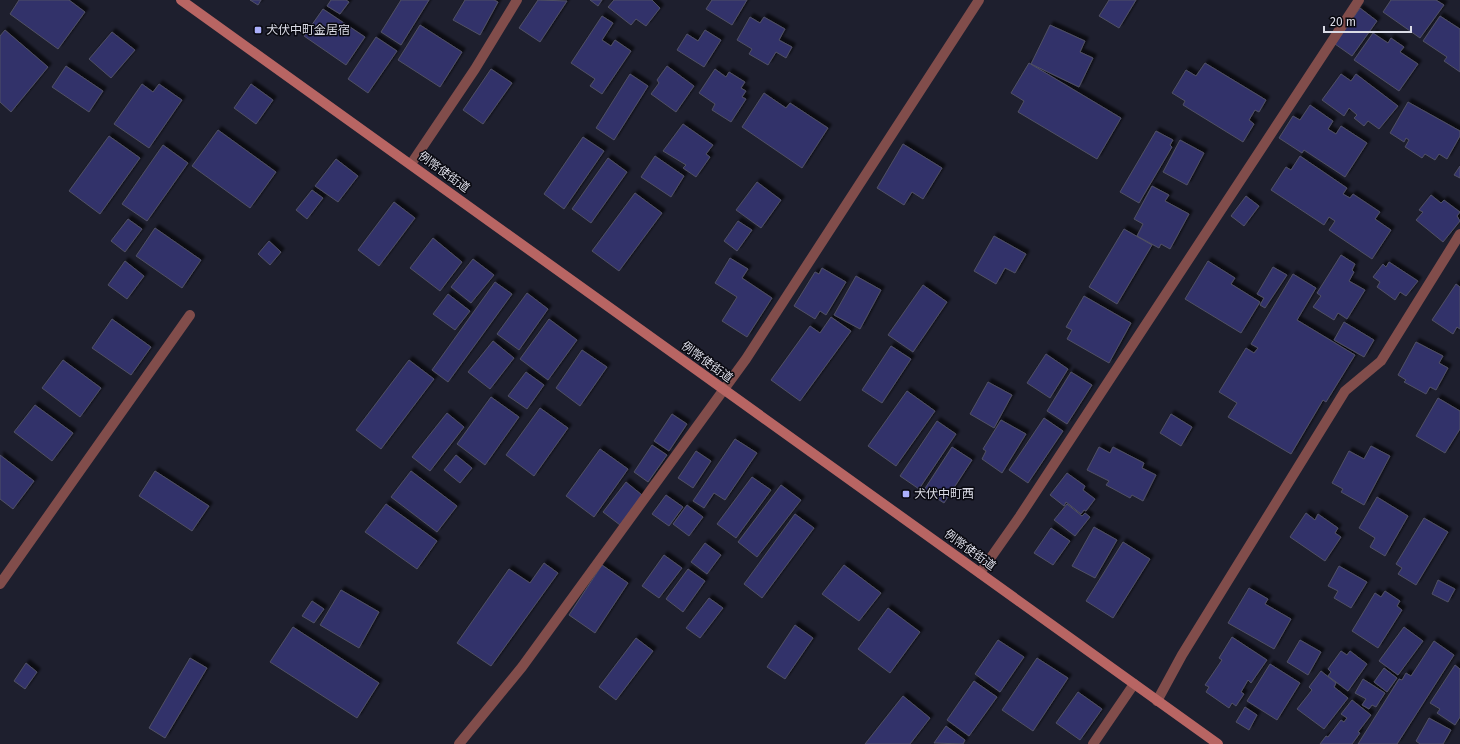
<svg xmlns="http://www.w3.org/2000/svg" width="1460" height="744" font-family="'Fira Sans','Noto Sans JP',sans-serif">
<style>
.building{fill:#33316b;stroke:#505164;filter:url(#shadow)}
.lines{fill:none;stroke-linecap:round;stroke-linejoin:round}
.minor{stroke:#814d4b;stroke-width:10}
.secondary{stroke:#b86563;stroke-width:10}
.poi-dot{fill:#abaffb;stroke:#090910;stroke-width:1.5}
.labels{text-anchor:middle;stroke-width:3;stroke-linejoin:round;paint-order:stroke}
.poi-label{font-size:12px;fill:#dadbe6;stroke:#090910;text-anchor:start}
.street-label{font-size:12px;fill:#dadbe6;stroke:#090910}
</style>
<defs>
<filter id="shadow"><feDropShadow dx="3.5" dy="-3.5" stdDeviation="1" flood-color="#0009"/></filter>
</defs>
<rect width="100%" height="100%" fill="#1e1f2e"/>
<path class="building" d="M19,0H69L85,12L58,49L10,14Z
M250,0H261L258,5Z
M331,0H346L349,2L340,14L327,6Z
M401,0H429L401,45L381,32Z
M465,0H494L498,2L480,35L453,20Z
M538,0L567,1L540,42L519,28Z
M590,0H602L598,6Z
M614,0H652L660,8L646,26L636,19L631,25L608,7Z
M712,0H747L732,25L706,9Z
M1109,0H1136L1119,28L1099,16Z
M1391,0H1436L1444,5L1420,38L1383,12Z
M1360,8L1377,21L1352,56L1335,44Z
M323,9L365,37L346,65L304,36Z
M602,16L613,23L602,40L611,46L615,40L631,51L602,94L590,86L595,79L571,63Z
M1440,16L1460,29V72L1444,61L1447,57L1423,41Z
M750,17L760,23L764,17L785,29L779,40L792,47L786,58L776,52L768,65L749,54L752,49L737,40Z
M420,25L462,52L440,87L398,60Z
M1050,25L1085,41L1080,52L1093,58L1079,87L1031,64Z
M5,30L48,67L11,112L0,102V36Z
M705,30L721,40L704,67L677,50L687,34L698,41Z
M112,32L135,50L111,78L89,59Z
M1373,33L1388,43L1391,38L1404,47L1400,52L1418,64L1399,91L1354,60Z
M376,37L397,51L368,93L348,79Z
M1029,63L1121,118L1097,159L1018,112L1024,101L1011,93Z
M1205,63L1266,100L1259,112L1255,110L1249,120L1254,124L1243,142L1183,105L1185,101L1172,93L1186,70L1196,76Z
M66,66L103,91L89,112L52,87Z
M667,66L694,86L676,112L651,94L659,83L657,80Z
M491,69L512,83L483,124L463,110Z
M715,69L726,77L729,72L745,82L741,88L746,91L742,97L746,99L731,122L712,110L715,104L699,93Z
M630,74L648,86L614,140L596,128Z
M1341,74L1351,81L1356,74L1398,106L1379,129L1368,121L1364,126L1354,118L1357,115L1349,108L1344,116L1322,100Z
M142,84L153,92L159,84L182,100L149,148L114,124Z
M251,84L273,100L256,124L234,108Z
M764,93L786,108L790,103L828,128L802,168L742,127Z
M1408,102L1460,131V136L1447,159L1439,154L1435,160L1425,154L1422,158L1405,147L1409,140L1406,138L1404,142L1390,133Z
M1310,105L1333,121L1328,129L1336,134L1341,126L1367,143L1345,177L1304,150L1302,153L1279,138L1293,116L1300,120Z
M683,124L713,145L706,154L710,157L696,177L683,168L686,165L663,151Z
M218,130L276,172L250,208L192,166Z
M1156,131L1173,140L1170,145L1172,147L1139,203L1120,192Z
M109,136L140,158L100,214L69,191Z
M583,137L604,151L564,209L544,194Z
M1180,140L1204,153L1187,185L1163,172Z
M903,144L942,168L923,199L912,192L904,205L877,188Z
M163,145L188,163L147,221L122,204Z
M655,156L684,176L671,197L641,177Z
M1300,156L1347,188L1343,194L1350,198L1353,194L1380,212L1375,219L1391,230L1372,259L1329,230L1335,221L1329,217L1324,225L1271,190L1286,167L1291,170Z
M608,158L627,172L591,223L572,209Z
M336,159L358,176L338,202L315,186Z
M1460,166V178L1454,175Z
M757,182L781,200L761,228L736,210Z
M1152,186L1169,195L1165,201L1189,214L1170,249L1161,244L1159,248L1137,236L1143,224L1134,219Z
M312,190L323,198L307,219L296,210Z
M635,193L662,213L619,271L592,251Z
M1431,195L1441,203L1444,200L1460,212L1457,216L1460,221L1443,242L1416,220L1423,212L1419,210Z
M1246,196L1259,206L1244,226L1231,216Z
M394,202L415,218L379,266L358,250Z
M128,219L142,229L125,252L111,241Z
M738,221L752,230L737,251L724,241Z
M155,228L201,260L182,288L136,256Z
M1124,229L1152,245L1117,304L1089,287Z
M994,236L1026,254L1015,273L1005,268L996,284L974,271Z
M433,238L462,262L440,291L410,268Z
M269,241L281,252L270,265L258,254Z
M1341,255L1355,264L1352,270L1354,272L1349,281L1365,290L1347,319L1338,313L1334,320L1313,307L1321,296L1317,293Z
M730,258L748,269L742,278L772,298L747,337L722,321L737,297L715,283Z
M473,259L494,275L471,303L451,287Z
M125,261L144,276L127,299L108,285Z
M1208,261L1235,278L1231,284L1260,302L1241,333L1185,299Z
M1389,262L1418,281L1406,296L1400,292L1395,300L1377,287L1380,282L1373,277L1383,264L1386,267Z
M1273,267L1287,275L1265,308L1260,305L1264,298L1257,294Z
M822,268L846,282L826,315L820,311L815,319L794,306L815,272L819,274Z
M1293,274L1316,288L1297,320L1355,355L1326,402L1323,400L1291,454L1228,417L1237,403L1219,392L1246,348L1254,353L1258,348L1251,344Z
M856,276L881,290L860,329L834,315Z
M495,282L512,294L448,382L432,370Z
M1456,284L1460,287V329L1457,327L1453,334L1432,320Z
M923,285L947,302L913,352L888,335Z
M527,293L548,309L519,350L497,334Z
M448,294L470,311L455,330L433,314Z
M1084,296L1131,323L1109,363L1067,339L1072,330L1066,327Z
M831,317L851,331L800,401L771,380L810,326L820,333Z
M112,319L151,347L131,375L92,348Z
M549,319L577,340L548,380L520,359Z
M1344,322L1374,340L1364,357L1334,340Z
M493,341L514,358L490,389L468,372Z
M1416,342L1443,356L1439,363L1448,368L1436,390L1430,387L1426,394L1404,382L1406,380L1398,375Z
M891,346L911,359L882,403L862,390Z
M582,350L607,367L580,406L556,388Z
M1046,354L1068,369L1050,398L1027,383Z
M63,360L101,388L80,417L42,388Z
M409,360L434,379L381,449L356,430Z
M526,372L544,385L527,409L508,396Z
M1071,372L1092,385L1067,424L1047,411Z
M988,382L1012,395L994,428L970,414Z
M907,391L935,411L896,466L868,446Z
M491,397L519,417L485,465L457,444Z
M1438,398L1460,411V429L1445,453L1416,436Z
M35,405L73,433L52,461L14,432Z
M540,408L568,428L534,476L506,455Z
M447,413L464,427L430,471L412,457Z
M672,414L687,424L669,451L654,441Z
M1171,414L1192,427L1181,446L1160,433Z
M1044,418L1063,431L1028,483L1009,470Z
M1001,420L1026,434L1002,473L982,459L986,451L983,449Z
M937,421L956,434L919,489L900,476Z
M735,439L757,453L725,500L714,493L704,508L693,501Z
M652,445L667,455L648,482L634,472Z
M1371,446L1390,456L1364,505L1341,492L1343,489L1332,483L1349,451L1364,459Z
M952,447L972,460L944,503L924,490Z
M1099,447L1110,453L1113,447L1144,463L1142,468L1156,475L1143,501L1132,495L1130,498L1106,485L1109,481L1087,470Z
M600,449L628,469L594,517L566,496Z
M696,451L711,461L693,488L678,478Z
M0,455L34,481L13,509L0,499Z
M456,455L472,468L460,483L444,470Z
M155,471L209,506L192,531L139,496Z
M411,471L457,506L437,532L391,497Z
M1067,473L1085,486L1083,490L1095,499L1086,511L1084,510L1081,514L1066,502L1064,506L1050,495Z
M752,477L771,490L736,538L717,524Z
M626,482L642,495L620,525L603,512Z
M781,485L801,500L757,557L738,542Z
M666,495L683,507L669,526L652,514Z
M1377,497L1408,516L1385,556L1370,547L1375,538L1359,528Z
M386,504L437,541L417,569L365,532Z
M1067,504L1082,516L1085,513L1090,517L1075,536L1054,520Z
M687,505L703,517L689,536L673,524Z
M1306,513L1315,520L1318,514L1338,528L1335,533L1341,537L1325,561L1290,537Z
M795,514L814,528L762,598L744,584Z
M1424,518L1448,532L1416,585L1398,574L1402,568L1396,564Z
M1094,527L1117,540L1095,578L1072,566Z
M1051,528L1070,541L1053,565L1034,553Z
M1123,542L1150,559L1113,618L1086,601Z
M705,543L721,555L707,574L691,562Z
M664,555L682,568L659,598L642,586Z
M544,563L558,573L491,666L457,643L509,569L530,583Z
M602,565L628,583L595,633L569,615Z
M844,565L881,593L859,621L822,594Z
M1339,566L1367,582L1351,608L1334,598L1338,591L1328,586Z
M688,569L705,581L683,612L666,599Z
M1438,580L1455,589L1448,602L1432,594Z
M1249,588L1268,599L1265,604L1291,619L1274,649L1228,623Z
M341,590L379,612L359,648L320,625Z
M1385,591L1400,601L1397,606L1402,610L1378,648L1352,631L1375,593L1381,597Z
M709,598L723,608L700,638L686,628Z
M312,601L324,609L314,623L302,616Z
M888,608L920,632L890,673L858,649Z
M795,625L813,638L785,679L767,667Z
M293,627L379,683L357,718L270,662Z
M1404,627L1423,641L1398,675L1379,661Z
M1232,637L1267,660L1251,683L1248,680L1241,692L1244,694L1236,706L1232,703L1229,708L1206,692L1209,687L1205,685L1222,660L1219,658Z
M636,638L653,651L616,700L599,687Z
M998,640L1024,657L1000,692L975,674Z
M1300,640L1321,652L1308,675L1287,662Z
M1434,641L1454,655L1397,744H1358L1399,679L1402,680L1406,673L1411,676Z
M1341,651L1347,655L1350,651L1367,664L1348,691L1328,676L1331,672L1328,669Z
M190,658L207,668L165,738L149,728Z
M1037,658L1068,678L1033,731L1002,710Z
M26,663L37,672L25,689L14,681Z
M1270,664L1300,683L1277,720L1247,701Z
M1455,665L1460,669V717L1455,725L1437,713L1440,709L1430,703Z
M1384,668L1397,678L1387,692L1374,682Z
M1321,671L1336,683L1334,687L1348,698L1324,729L1297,709L1312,690L1309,687Z
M1363,679L1385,693L1376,707L1372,705L1369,709L1362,705L1366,699L1355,693Z
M974,681L997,697L969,736L947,720Z
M1078,692L1102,709L1080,740L1056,723Z
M903,696L930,718L910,744H865Z
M1352,700L1371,715L1358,732L1360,733L1352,744H1320L1326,736L1328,737L1341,720L1344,722L1347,718L1341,714Z
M1245,707L1257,715L1249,730L1236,722Z
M1429,718L1451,730L1443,744H1420L1416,741Z
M946,726L965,740L963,744L934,743Z"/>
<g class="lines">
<path class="minor" d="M411,164L475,69L517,0
M980,573L1020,516L1359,0
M0,584L190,315
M1157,701L1182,655L1345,391L1381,361L1460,234
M459,744L522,667L746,359L979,0
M1093,744L1134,684"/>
<path class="secondary" d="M181,0L1218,744"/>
</g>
<g class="poi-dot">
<rect x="254" y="26" width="8" height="8" rx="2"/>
<rect x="902" y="490" width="8" height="8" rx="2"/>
</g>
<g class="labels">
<g class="poi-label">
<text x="266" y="34">犬伏中町金居宿</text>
<text x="914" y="498">犬伏中町西</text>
</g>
<g class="street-label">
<text transform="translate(444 172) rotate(36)" y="4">例幣使街道</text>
<text transform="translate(707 362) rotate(36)" y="4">例幣使街道</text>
<text transform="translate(970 550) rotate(36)" y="4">例幣使街道</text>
</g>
</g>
<path d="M1324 26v6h87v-6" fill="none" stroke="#dadbe6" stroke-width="2"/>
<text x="1330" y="26" font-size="12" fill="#dadbe6" stroke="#090910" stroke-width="3" paint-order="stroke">20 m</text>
</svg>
